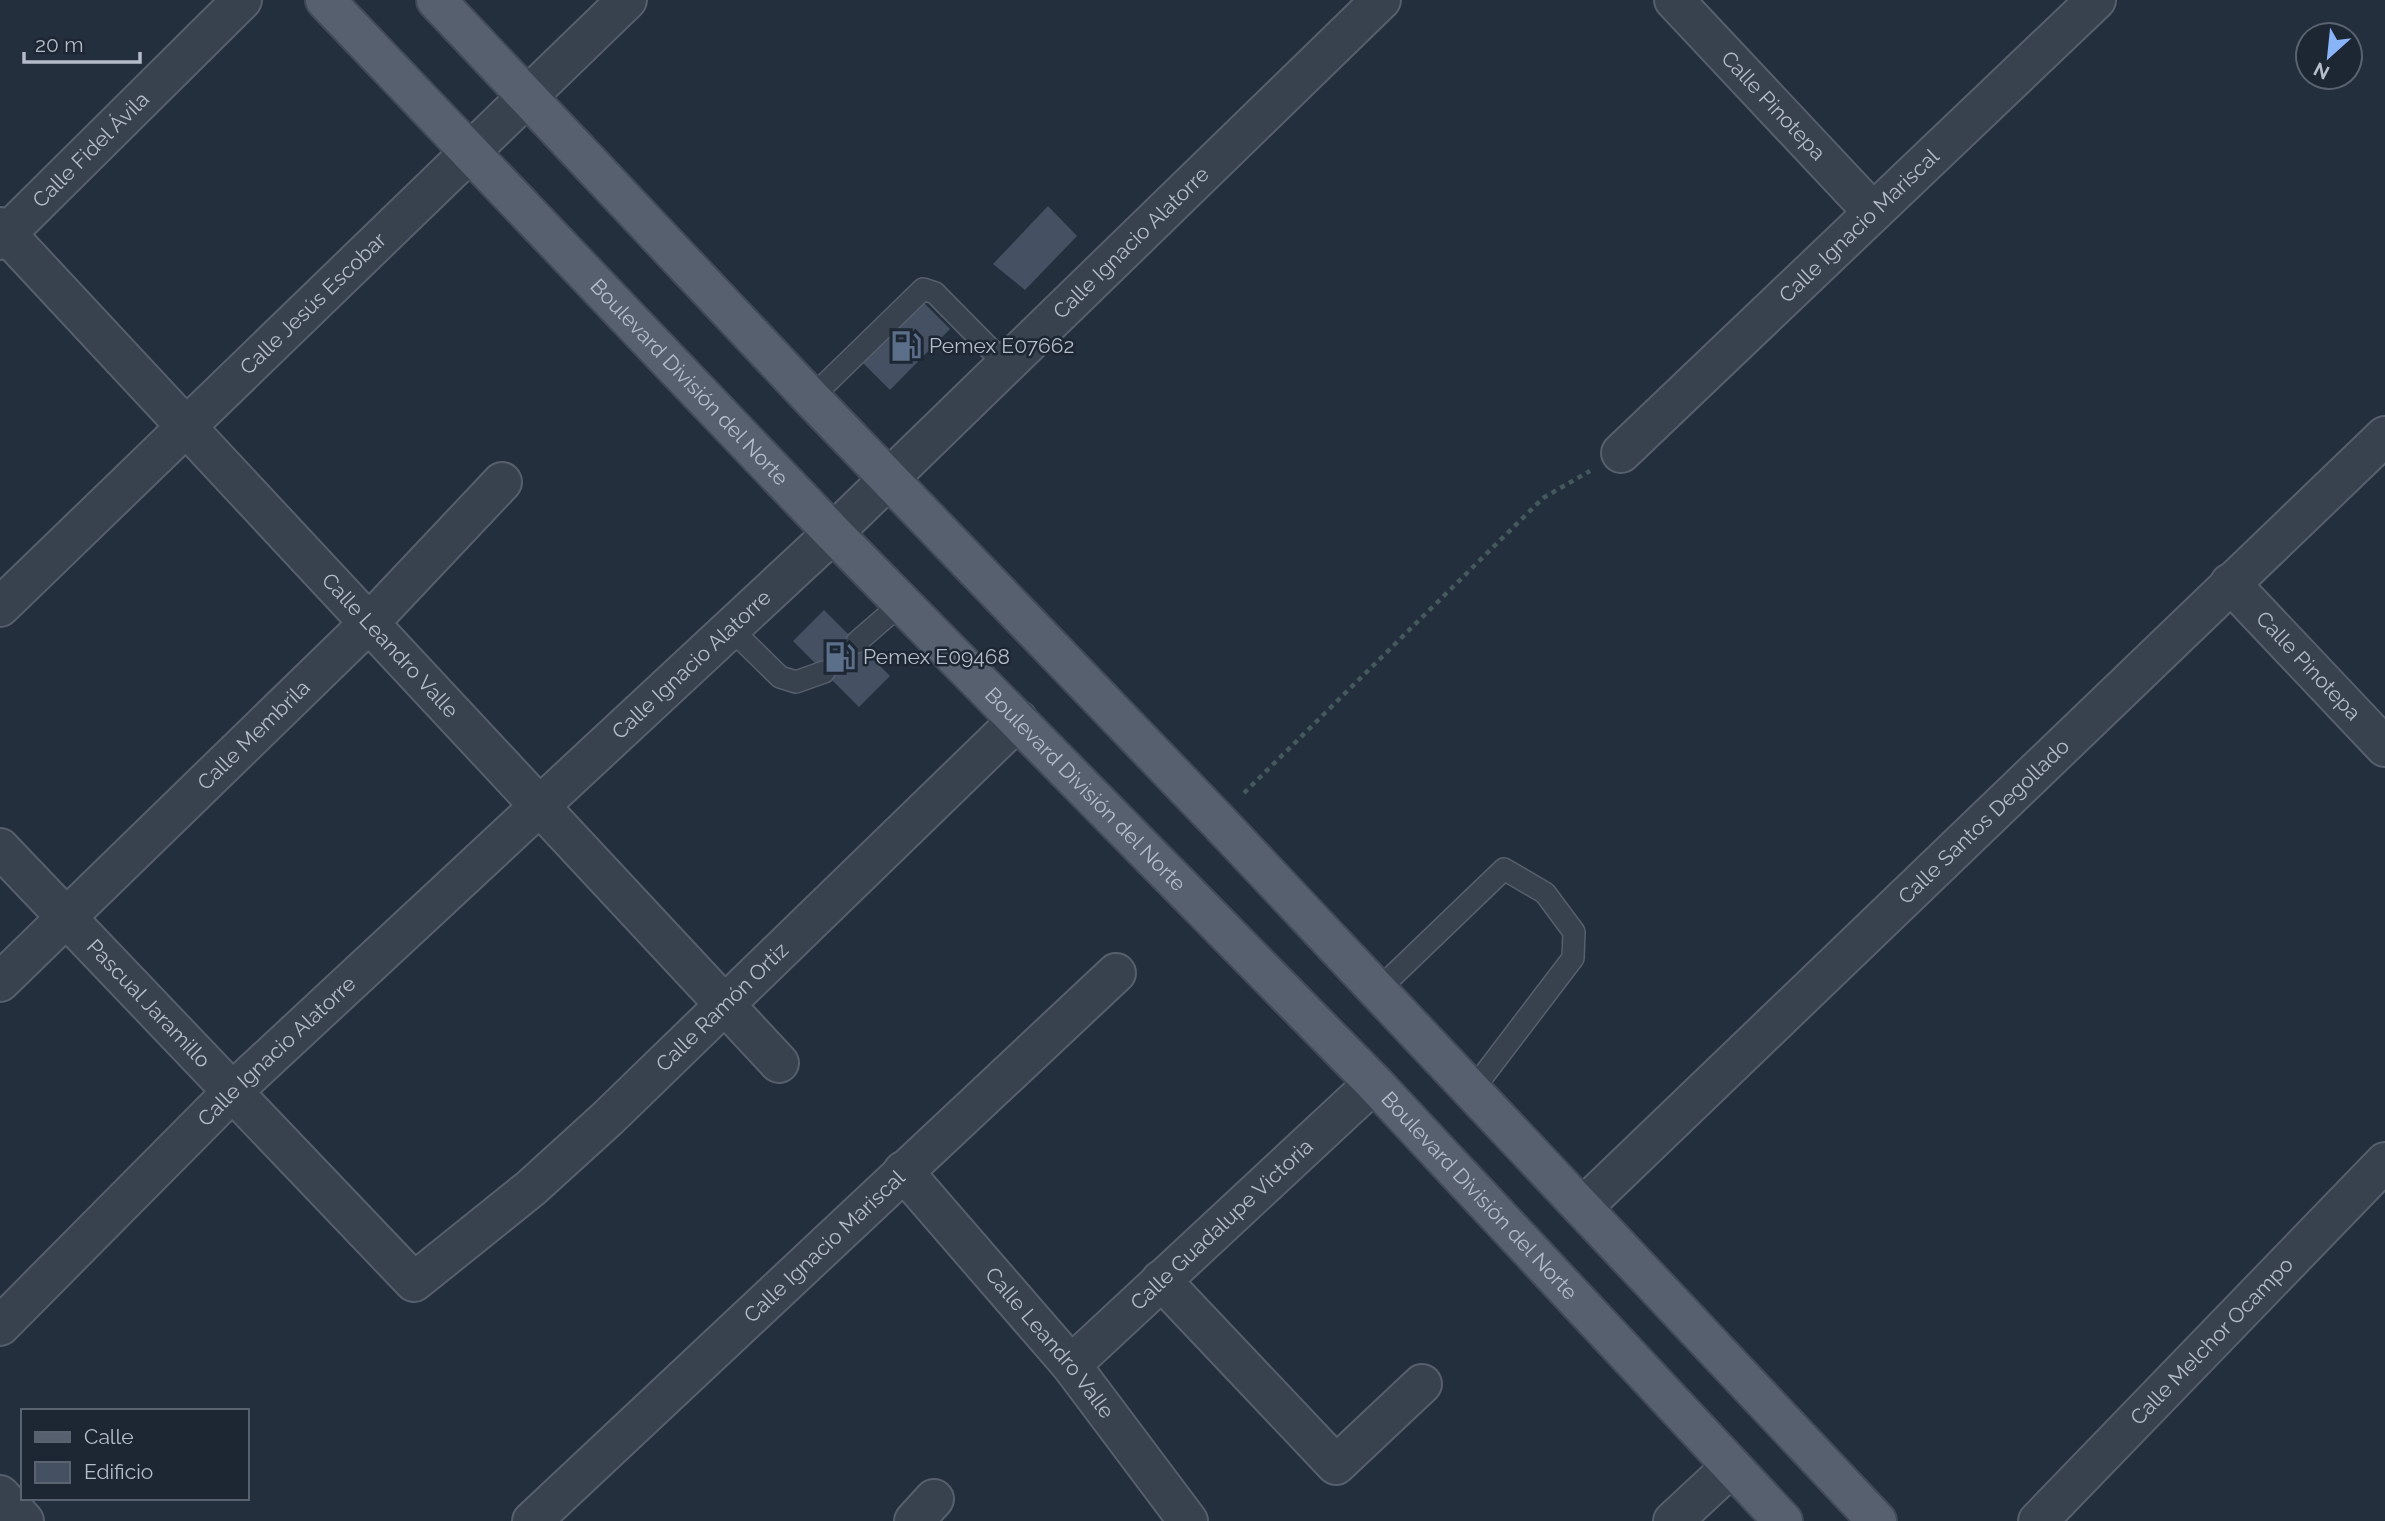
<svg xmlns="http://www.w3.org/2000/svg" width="2385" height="1521" font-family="Raleway,sans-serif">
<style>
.building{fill:#455162}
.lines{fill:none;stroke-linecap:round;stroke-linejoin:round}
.service-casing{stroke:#565f6c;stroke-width:24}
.minor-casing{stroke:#565f6c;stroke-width:42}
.tertiary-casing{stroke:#565f6c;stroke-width:42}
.primary-casing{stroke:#414a57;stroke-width:42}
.path{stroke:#44595c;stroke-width:4.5;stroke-dasharray:5 5;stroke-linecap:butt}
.service{stroke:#38414e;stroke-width:21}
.minor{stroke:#38414e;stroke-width:38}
.tertiary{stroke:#38414e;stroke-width:38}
.primary{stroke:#56606e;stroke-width:38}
.labels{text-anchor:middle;stroke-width:5;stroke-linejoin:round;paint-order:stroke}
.street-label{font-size:21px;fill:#b4bcc9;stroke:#1d2633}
.poi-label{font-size:21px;fill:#b4bcc9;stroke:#1d2633;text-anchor:start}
</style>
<rect width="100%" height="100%" fill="#242f3e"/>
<path class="building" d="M1048,206L1077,236L1025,290L993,264Z
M922,301L950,329L890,390L862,362Z
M824,610L890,676L859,707L793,641Z"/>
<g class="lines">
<defs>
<path id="service" d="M811,398L923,289L935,293L1006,365
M730,628L780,677L796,682L824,672
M857,642L902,603
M1377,991L1504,869L1545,893L1574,932L1573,958L1471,1092"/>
<g id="minor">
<path id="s1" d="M1674,0L1872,211"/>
<path id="s2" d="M0,227L779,1063"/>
<path id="s3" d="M0,240L242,0"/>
<path id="s4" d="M1621,453L2096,0"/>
<path id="s5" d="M2230,583L2385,747"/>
<path id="s6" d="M0,607L627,0"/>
<path id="s7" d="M0,848L414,1282L531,1188L608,1118L1018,720"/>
<path id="s8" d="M0,982L369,623L502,482"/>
<path id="s9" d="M903,1171L1071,1365L1188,1521"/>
<path id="s10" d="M1583,1207L2385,436"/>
<path d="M1161,1280L1336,1465L1422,1384"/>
<path id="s11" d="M0,1326L231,1093L833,533"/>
<path id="s12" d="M1071,1365L1374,1083"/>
<path d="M0,1495L24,1521"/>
<path id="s13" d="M532,1521L1116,973"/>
<path d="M914,1521L934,1499"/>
<path d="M1673,1521L1731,1467"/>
<path id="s14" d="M2038,1521L2385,1162"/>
</g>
<g id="tertiary">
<path id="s15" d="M833,533L1381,0"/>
</g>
<g id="primary">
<path id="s16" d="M325,0L833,533L1374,1083L1783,1521"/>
<path d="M436,0L811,398L1217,820L1877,1521"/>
</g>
</defs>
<use href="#service" class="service-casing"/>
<use href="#minor" class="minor-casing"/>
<use href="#tertiary" class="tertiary-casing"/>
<use href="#primary" class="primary-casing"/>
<path class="path" d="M1244,793L1543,498L1590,471"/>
<use href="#service" class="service"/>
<use href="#minor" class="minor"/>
<use href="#tertiary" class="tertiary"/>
<use href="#primary" class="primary"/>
</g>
<defs>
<symbol id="fuel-bare" viewBox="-9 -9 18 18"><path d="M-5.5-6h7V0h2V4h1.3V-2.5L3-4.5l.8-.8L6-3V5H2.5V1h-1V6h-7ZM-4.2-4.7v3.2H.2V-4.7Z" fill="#5c6f8a" stroke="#1d2633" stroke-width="2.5" paint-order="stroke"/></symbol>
</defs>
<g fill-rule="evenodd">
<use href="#fuel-bare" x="884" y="324" width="44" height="44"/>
<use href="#fuel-bare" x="818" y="635" width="44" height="44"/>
</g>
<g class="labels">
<g class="street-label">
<text dy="7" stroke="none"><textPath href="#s1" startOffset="145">Calle Pinotepa</textPath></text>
<text dy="7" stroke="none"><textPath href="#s3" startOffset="128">Calle Fidel Ávila</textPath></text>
<text dy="7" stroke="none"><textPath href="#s4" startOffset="329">Calle Ignacio Mariscal</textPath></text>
<text dy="7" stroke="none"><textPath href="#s15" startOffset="416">Calle Ignacio Alatorre</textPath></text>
<text dy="7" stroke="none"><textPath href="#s6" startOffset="436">Calle Jesús Escobar</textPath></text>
<text dy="7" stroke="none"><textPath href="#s16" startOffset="528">Boulevard División del Norte</textPath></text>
<text dy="7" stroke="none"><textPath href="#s2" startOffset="572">Calle Leandro Valle</textPath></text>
<text dy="7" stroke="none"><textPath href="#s11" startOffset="957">Calle Ignacio Alatorre</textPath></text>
<text dy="7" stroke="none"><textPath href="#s5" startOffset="114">Calle Pinotepa</textPath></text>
<text dy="7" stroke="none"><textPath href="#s8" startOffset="354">Calle Membrila</textPath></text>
<text dy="7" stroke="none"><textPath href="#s16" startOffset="1096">Boulevard División del Norte</textPath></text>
<text dy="7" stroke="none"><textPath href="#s10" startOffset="556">Calle Santos Degollado</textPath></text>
<text dy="7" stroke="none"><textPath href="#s7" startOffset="215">Pascual Jaramillo</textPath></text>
<text dy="7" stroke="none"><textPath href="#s7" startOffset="1013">Calle Ramón Ortiz</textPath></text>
<text dy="7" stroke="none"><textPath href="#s11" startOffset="390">Calle Ignacio Alatorre</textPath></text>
<text dy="7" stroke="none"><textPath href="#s16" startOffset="1662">Boulevard División del Norte</textPath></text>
<text dy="7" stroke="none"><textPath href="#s12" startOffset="206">Calle Guadalupe Victoria</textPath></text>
<text dy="7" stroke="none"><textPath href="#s13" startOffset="401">Calle Ignacio Mariscal</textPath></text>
<text dy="7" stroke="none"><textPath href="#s14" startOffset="250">Calle Melchor Ocampo</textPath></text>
<text dy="7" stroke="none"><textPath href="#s9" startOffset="226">Calle Leandro Valle</textPath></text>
</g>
<g class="poi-label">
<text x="929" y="353">Pemex E07662</text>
<text x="863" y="664">Pemex E09468</text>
</g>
</g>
<rect x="21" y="1409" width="228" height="91" fill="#1d2633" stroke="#59626f" stroke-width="2"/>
<rect x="35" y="1432" width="35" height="10" fill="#56606e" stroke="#59626f" stroke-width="2"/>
<text x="84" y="1444" font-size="21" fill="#b4bcc9">Calle</text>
<rect x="35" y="1462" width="35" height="21" fill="#455162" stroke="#59626f" stroke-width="2"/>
<text x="84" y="1479" font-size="21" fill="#b4bcc9">Edificio</text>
<g transform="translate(2329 56) rotate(207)"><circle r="33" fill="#1d2633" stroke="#59626f" stroke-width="2"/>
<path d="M0-5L12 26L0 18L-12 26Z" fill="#8ab4f8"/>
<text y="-10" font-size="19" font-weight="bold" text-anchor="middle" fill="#b4bcc9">N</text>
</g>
<path d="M24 52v10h116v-10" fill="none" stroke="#b4bcc9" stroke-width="3.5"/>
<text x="35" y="52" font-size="21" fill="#b4bcc9" stroke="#1d2633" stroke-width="5" paint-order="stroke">20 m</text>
</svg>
